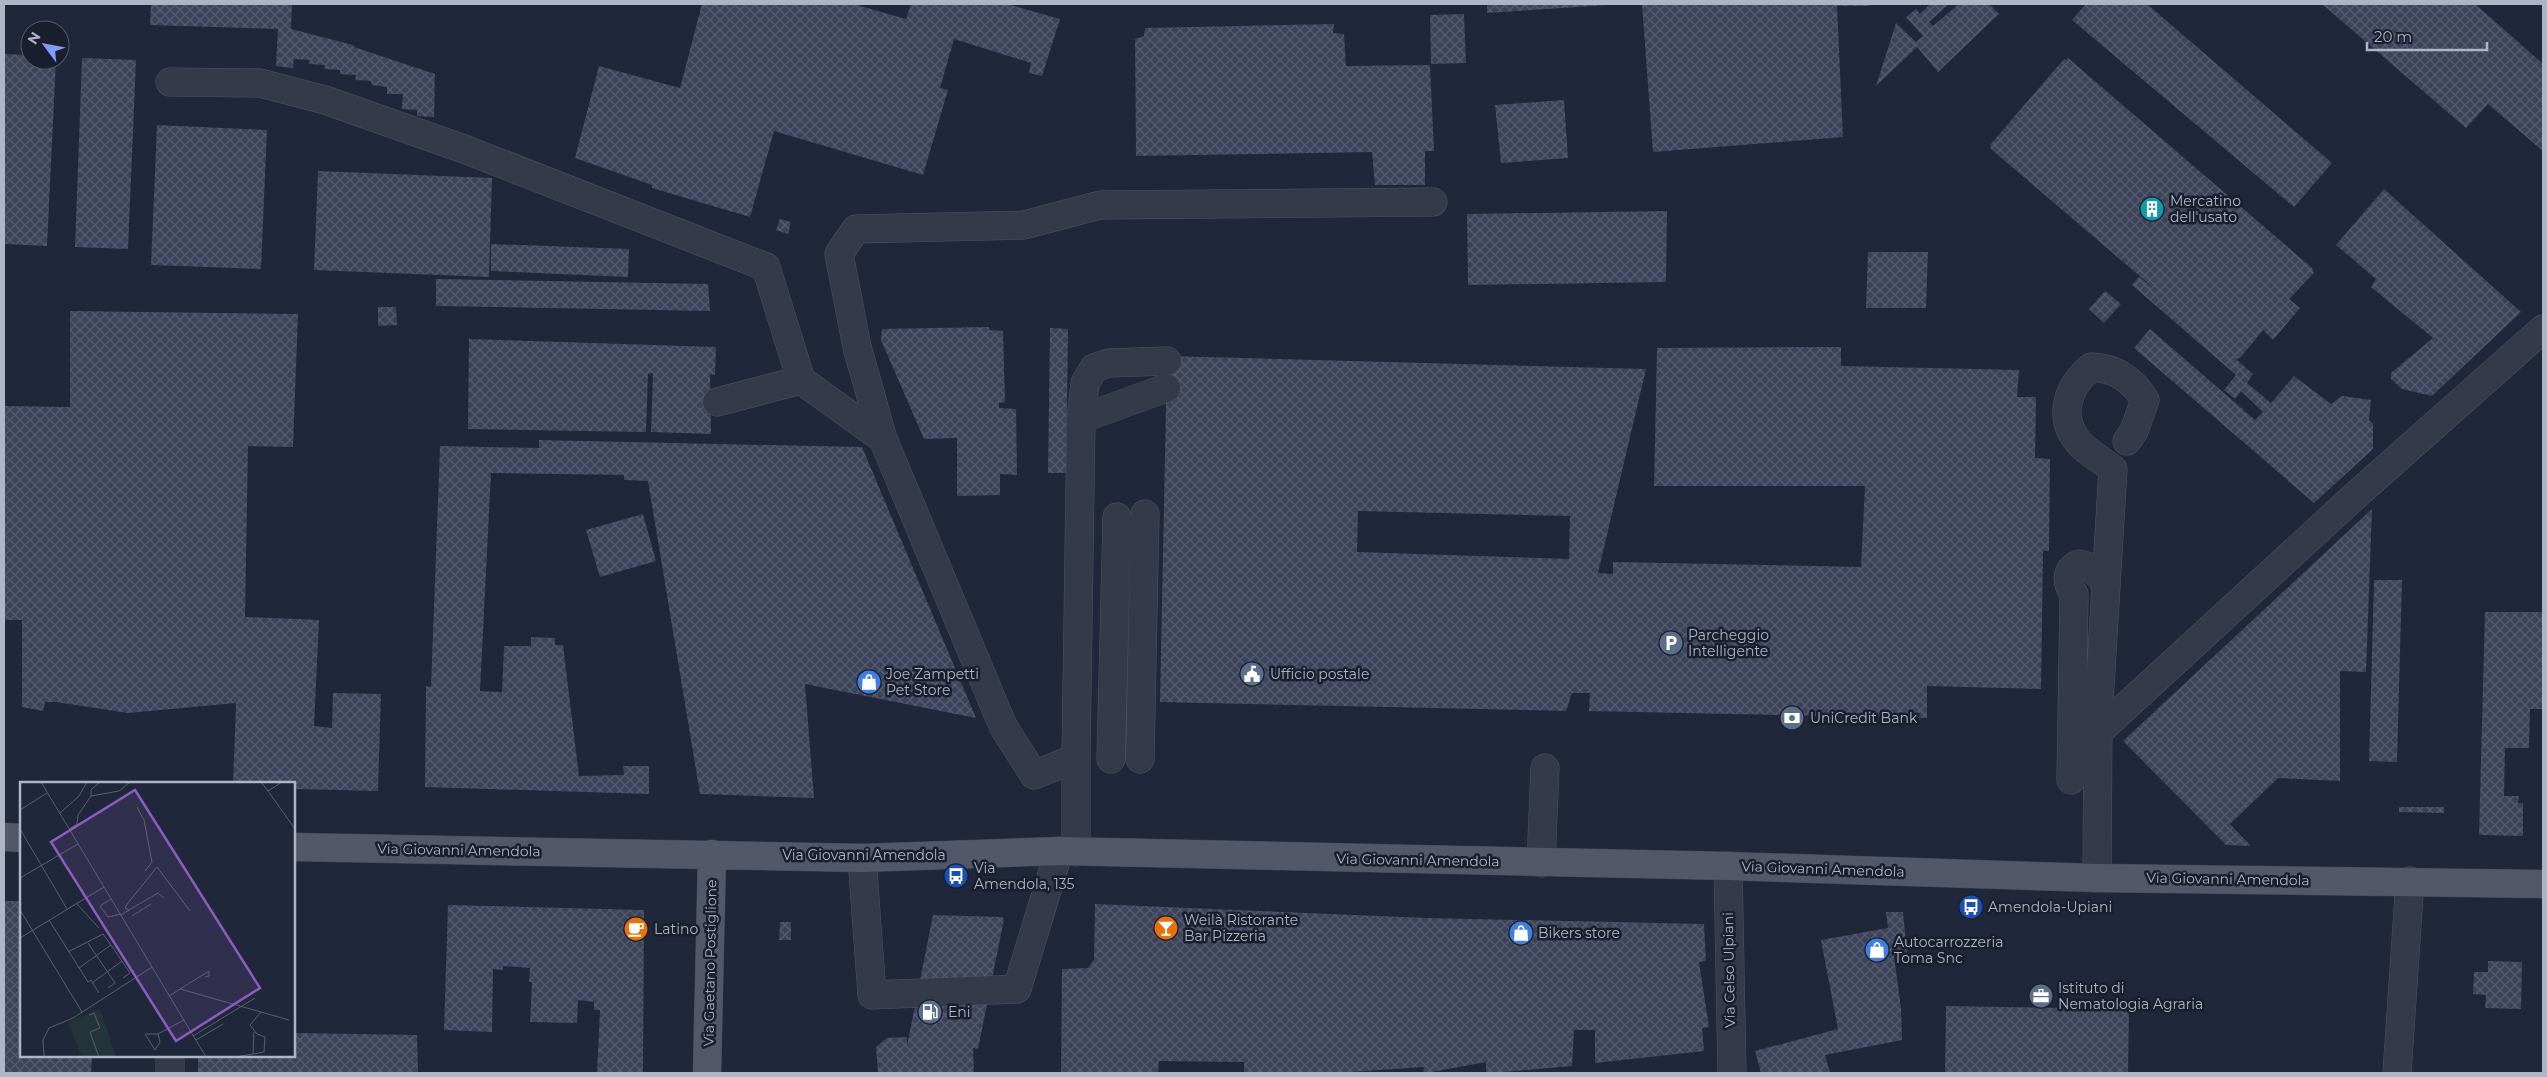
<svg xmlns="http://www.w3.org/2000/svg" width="2547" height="1077" font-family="Montserrat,sans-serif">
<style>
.building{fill:url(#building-cross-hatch);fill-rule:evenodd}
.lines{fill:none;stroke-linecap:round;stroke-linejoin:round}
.minor-casing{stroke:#4f5465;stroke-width:29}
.major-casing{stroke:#3e4353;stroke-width:29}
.minor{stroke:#353a4a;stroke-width:28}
.major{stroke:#52586a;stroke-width:28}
.labels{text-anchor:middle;stroke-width:5;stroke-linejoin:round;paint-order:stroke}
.poi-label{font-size:14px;fill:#afb4c6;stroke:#1a1f2f;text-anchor:start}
.street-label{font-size:14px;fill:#afb4c6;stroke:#1a1f2f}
.inset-road{fill:none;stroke:#5a5f72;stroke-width:1}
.view{fill:#8d5cc1;fill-opacity:0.15;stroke:#8d5cc1;stroke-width:2.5}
.inset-edge{fill:none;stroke:#afb4c6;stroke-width:2.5}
</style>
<defs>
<pattern id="building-cross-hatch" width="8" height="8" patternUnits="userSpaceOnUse" patternTransform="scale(1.25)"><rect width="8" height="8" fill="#3d435a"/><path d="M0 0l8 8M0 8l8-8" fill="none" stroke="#565c70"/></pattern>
</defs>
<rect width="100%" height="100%" fill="#21273a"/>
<path class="building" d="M151,4H292L291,29L353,45L354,47L435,74L434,117L417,116V110L402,109L403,94H387V87L372,85L371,81L355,80L356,75L340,74V70L324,69L325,65L308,64L310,60L294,59L293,68L276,66L278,29L150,25Z
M702,4H861L860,6L906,19L911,4H1007L1060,19L1042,76L1029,73L1031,63L954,39L940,88L948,90L923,175L774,131L750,217L652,188V185L575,158L599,66L680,88Z
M1487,4H1608V5L1487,13Z
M1642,4H1869L1870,6H1837L1843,137L1653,152Z
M1930,4H1949L1929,22L1933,26L1959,4H1989L1999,14L1938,72L1917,47L1876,86L1896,23L1916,42L1923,36L1906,17L1916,9L1920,14Z
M2086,4H2147L2332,163L2294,207L2072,20Z
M2322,4H2475L2543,64V151L2488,104L2466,128Z
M1464,14L1466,63L1431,64L1430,15Z
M1334,24L1333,33L1344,34L1346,66L1430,65L1434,151H1425V185H1375L1372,152L1136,156L1135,39L1144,36L1145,28Z
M4,54L30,55V60H56L47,246L4,244Z
M82,58L136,60L128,249L75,247Z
M2068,58L2312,268L2314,273L2289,299L2300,308L2273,340L2263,330L2240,358L2236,359L2253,374L2247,383L2271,403L2294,376L2331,404L2342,396L2371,400L2369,420L2373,424V449L2314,503L2134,348L2150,329L2255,420L2263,412L2241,391L2235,399L2224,390L2236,375L2132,285L2139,277L2156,290L1991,149L1990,145L2064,59L2066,60Z
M1564,100L1568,158L1501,163L1495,105Z
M157,125L267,130L261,269L151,265Z
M318,171L492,178L489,277L314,270Z
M2384,189L2521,312L2432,396L2402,389L2391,379V373L2433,338L2371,287L2376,279L2336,245Z
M1667,211L1666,282L1468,285L1467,214Z
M780,219L791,222L788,234L776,230Z
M491,244L629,249L628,277L491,271Z
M1868,252H1928L1926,308H1866Z
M436,279L708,284L710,311L436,306Z
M2105,291L2121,304L2104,323L2089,309Z
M378,307H396L397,325L378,326Z
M70,311L298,314L293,447L248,446L245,617L319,620L314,726L332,728L333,693L381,694L378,791L294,789V783H233L236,703L128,713L56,702H45L43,711L22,707V620H4V406L70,407Z
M989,327V330L1003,331L1005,402L999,403V408L1016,409L1017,475L1000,474V495L957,496V438L924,439L881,340L882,329Z
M1050,328L1068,329L1066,473H1048Z
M469,339L716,347L715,375L710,374L711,434L651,432L653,373L648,374L646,432L468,429Z
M1841,347V366L2019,370L2017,397H2036L2035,458L2050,459L2049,551H2043L2041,689L1927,686V718L1589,711L1590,693H1572L1566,711L1160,702L1167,356L1646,369L1598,573L1613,574V562L1861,567L1865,486H1654L1657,348ZM1358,511L1570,516L1569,559L1357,552Z
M539,440L862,447L976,718L805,684L814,798L700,794L648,481L624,480V475L491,473L480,691L502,692L504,646H531V637L555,638V645H563L579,776L624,775L623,766H649V794L425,787L426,686L431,687L440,446L539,448Z
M2372,509L2366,672L2340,671V781L2278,778L2230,824L2251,846L2226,845L2123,741Z
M643,514L656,561L600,577L586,530Z
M2374,580H2402L2397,762L2369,761Z
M2485,612H2543V709H2530L2529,748H2505L2504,796H2519L2518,803H2523V836L2479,835Z
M2399,807H2444V813L2399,812Z
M4,901H21V1056H92L91,1073H4Z
M1095,904L1427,918L1704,924L1706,961L1699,962L1709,1027L1702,1028L1704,1051L1595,1063V1030H1574L1572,1066L1492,1073H1486V1062L1426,1073H1423L1424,1067L1336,1073H1244V1062L1159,1061L1158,1073H1061L1062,969L1088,968L1094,960Z
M448,905L644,910L643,1073H597L600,1010H594V1002L578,1000L577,1023L530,1022L532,982H529L530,968L503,966V970L493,969L492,1032L444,1030Z
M1886,912H1903L1907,953L1894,956L1901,1008L1902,1040L1825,1055L1830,1073H1761L1755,1051L1838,1029L1821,940L1888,928Z
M933,915L1002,917L1004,919L978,1049L973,1048L974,1073H878L876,1047L887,1038L907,1037V1046Z
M780,922H791V940H779Z
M2488,961L2522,962L2521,1009L2485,1008L2486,995L2473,994L2474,972H2488Z
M1946,1006L2129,1009L2128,1073H1945Z
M294,1033L417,1035L418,1072L198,1073V1056H294Z"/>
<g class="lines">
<defs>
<path id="minor" d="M170,82L260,83L325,100L464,149L766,267L801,380
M717,402L801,380L883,439
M1081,419L1166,388
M2097,733L2356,495L2543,329
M1076,758L1081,419L1085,383L1094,368L1109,363L1167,361
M1111,759L1117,517
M1140,759L1145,514
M2071,780L2074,594C2066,583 2065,571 2079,564C2092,566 2098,574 2106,584
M1076,852V758L1034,775L1003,726L883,439L857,347L839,254L856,229L1024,225L1100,205L1433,202
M862,858L872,995L1017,989L1059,851
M1541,863L1545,768
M1728,866L1732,1073
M2097,878L2098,720L2113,469C2103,461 2090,454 2081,445C2057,419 2066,388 2091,367C2115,368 2133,380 2145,400L2134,431L2127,441
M170,1073V1056
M2397,1073L2410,881"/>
<path id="major" d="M4,837L21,838
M294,847L862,858L1059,851L1728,866L2097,878L2543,884
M707,1073L712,854"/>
</defs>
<use href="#minor" class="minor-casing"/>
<use href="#major" class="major-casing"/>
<use href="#minor" class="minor"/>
<use href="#major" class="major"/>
</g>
<defs>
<symbol id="building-disc" viewBox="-11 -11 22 22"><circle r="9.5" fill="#0f9aa8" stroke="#1a1f2f"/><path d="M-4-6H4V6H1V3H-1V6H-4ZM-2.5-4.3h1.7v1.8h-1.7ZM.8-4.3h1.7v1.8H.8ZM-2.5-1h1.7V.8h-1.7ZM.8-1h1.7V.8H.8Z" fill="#fff"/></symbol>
<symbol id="parking-disc" viewBox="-11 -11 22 22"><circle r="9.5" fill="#5c6f8a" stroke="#1a1f2f"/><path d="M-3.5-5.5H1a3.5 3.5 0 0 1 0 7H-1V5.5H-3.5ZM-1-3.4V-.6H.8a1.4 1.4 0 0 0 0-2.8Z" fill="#fff"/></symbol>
<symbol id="civic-disc" viewBox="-11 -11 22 22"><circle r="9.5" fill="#5c6f8a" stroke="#1a1f2f"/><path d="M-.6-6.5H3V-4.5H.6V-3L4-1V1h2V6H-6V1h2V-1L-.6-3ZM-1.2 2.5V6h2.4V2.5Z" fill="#fff"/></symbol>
<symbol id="shop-disc" viewBox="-11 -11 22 22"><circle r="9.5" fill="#3f7fe0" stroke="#1a1f2f"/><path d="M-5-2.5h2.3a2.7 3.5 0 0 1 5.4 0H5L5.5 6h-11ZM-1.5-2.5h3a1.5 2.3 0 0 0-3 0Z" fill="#fff"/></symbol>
<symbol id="bank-disc" viewBox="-11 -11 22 22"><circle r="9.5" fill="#5c6f8a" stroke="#1a1f2f"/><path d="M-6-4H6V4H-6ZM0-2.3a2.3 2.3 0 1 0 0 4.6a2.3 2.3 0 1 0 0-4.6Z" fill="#fff"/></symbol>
<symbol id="bus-disc" viewBox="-11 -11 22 22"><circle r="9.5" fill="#1a4fb4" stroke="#1a1f2f"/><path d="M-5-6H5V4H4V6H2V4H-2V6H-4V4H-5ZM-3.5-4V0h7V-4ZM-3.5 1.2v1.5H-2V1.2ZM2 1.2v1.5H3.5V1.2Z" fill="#fff"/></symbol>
<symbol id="bar-disc" viewBox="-11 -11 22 22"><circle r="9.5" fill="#e8710a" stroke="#1a1f2f"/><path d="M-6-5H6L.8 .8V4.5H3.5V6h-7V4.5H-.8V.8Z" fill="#fff"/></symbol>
<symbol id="cafe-disc" viewBox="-11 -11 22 22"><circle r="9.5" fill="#e8710a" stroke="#1a1f2f"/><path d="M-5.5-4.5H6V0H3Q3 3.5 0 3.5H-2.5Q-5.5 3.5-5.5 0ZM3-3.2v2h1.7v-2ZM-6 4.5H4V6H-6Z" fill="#fff"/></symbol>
<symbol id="office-disc" viewBox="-11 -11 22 22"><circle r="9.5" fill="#5c6f8a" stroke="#1a1f2f"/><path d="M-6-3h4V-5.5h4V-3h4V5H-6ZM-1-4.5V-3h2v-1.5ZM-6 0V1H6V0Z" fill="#fff"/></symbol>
<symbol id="fuel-disc" viewBox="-11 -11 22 22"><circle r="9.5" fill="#5c6f8a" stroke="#1a1f2f"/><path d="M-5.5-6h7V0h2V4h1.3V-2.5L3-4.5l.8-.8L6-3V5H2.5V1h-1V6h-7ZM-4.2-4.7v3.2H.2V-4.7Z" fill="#fff"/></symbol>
</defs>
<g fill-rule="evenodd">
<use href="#building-disc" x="2138" y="195" width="28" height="28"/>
<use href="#parking-disc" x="1657" y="629" width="28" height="28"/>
<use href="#civic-disc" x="1238" y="660" width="28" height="28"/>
<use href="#shop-disc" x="855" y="668" width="28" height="28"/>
<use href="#bank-disc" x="1778" y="704" width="28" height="28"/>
<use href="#bus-disc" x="942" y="862" width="28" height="28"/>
<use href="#bus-disc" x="1957" y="893" width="28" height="28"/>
<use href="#bar-disc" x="1152" y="914" width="28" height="28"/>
<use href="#cafe-disc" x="622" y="915" width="28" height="28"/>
<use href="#shop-disc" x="1507" y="919" width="28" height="28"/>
<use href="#shop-disc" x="1863" y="936" width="28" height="28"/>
<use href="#office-disc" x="2027" y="982" width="28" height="28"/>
<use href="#fuel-disc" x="916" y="998" width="28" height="28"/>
</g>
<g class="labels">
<g class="poi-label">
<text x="2170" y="206">Mercatino<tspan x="2170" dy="16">dell'usato</tspan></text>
<text x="1688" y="640">Parcheggio<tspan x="1688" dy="16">Intelligente</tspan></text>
<text x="886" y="679">Joe Zampetti<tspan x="886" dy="16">Pet Store</tspan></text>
<text x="1270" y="679">Ufficio postale</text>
<text x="1810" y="723">UniCredit Bank</text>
<text x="974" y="873">Via<tspan x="974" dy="16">Amendola, 135</tspan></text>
<text x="1988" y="912">Amendola-Upiani</text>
<text x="1184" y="925">Weilà Ristorante<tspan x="1184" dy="16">Bar Pizzeria</tspan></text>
<text x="654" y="934">Latino</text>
<text x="1538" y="938">Bikers store</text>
<text x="1894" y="947">Autocarrozzeria<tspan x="1894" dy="16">Toma Snc</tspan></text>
<text x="2058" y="993">Istituto di<tspan x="2058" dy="16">Nematologia Agraria</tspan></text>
<text x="948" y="1017">Eni</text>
</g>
<g class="street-label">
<text transform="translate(459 850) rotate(1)" y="5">Via Giovanni Amendola</text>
<text x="864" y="860">Via Giovanni Amendola</text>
<text transform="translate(1418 860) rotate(1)" y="5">Via Giovanni Amendola</text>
<text transform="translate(1823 869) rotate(2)" y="5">Via Giovanni Amendola</text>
<text transform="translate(2228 879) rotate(1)" y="5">Via Giovanni Amendola</text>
<text transform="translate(710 963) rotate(-89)" y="5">Via Gaetano Postiglione</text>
<text transform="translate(1729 970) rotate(-91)" y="5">Via Celso Ulpiani</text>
</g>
</g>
<g transform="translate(20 782)">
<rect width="275" height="275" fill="#21273a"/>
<path d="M80,227L96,275H56L61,273L48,240Z" fill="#23343b"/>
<path class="inset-road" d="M21,0L186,275M241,0L248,9L262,0M248,9L275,47M71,14L99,9L110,0M71,14V8L80,0M117,25L124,38L132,80L125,89M0,28L27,11M40,31L59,14L67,0M0,47L47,127M49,47L57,42L58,33L71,14M0,96L58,62M91,117L80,124L88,135L101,132M56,121L79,146M0,128L62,230M109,128L138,111L144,116M101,133L109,128L105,126L108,121L137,85L170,129M112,134L131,122M29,138L68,200L71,198L79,211M0,156L84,105M68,161L95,201L88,206M48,170L83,152L91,163M59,186L91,163L110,191L103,196M72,201L102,179M160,207L269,238M149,214L189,189V194L185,195M69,233L74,231L80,246L70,250L79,275M138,252L140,260L135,268L125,252H138L164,238M173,254L235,216M176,258L203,242M233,271L234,250M24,275L23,258L29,246L53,236L132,185M216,275L244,270L245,255L237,252L230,243L241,230"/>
<path class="view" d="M115,8L240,206L156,259L31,60Z"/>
<rect width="275" height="275" class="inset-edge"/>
</g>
<rect width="2547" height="1077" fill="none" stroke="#afb4c6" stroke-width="10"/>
<g transform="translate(45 45) rotate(302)"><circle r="24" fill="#1a1f2f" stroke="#565b6b"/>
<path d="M0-4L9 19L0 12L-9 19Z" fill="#819bfa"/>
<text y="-8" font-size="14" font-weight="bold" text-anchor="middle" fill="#afb4c6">N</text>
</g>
<path d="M2367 42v8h120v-8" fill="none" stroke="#afb4c6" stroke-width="2.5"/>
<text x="2374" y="42" font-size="15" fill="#afb4c6" stroke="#1a1f2f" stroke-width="4" paint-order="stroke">20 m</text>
</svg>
